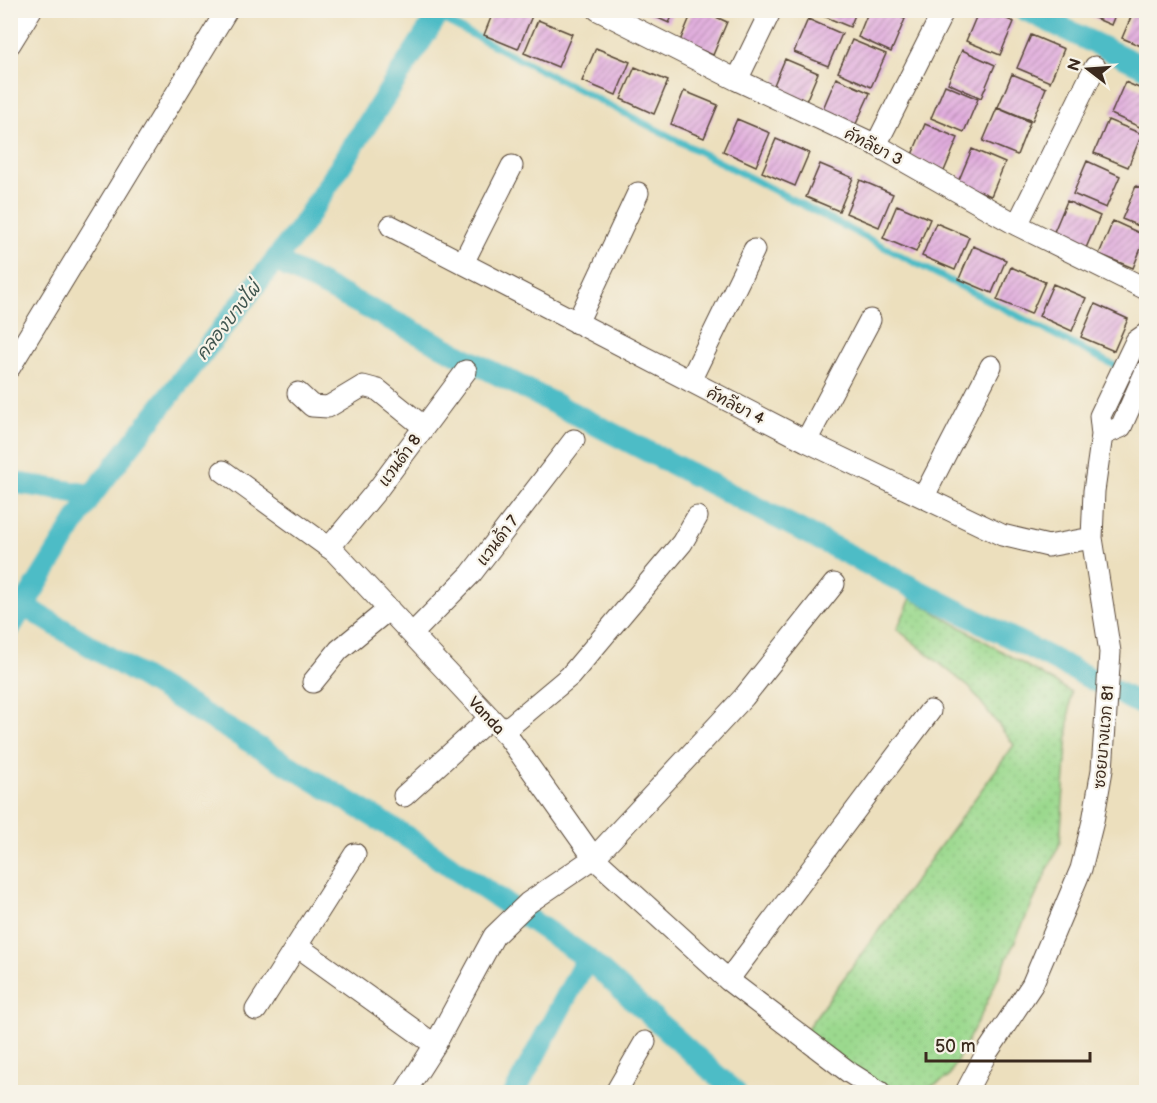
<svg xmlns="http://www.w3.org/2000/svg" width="1157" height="1103" font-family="'Balsamiq Sans','Playpen Sans Thai',sans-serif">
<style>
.garden{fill:url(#garden-dots);stroke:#6b8256;stroke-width:1.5}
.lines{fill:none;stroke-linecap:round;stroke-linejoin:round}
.stream{stroke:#4ebcc6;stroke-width:7}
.canal{stroke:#4ebcc6;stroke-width:22}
.building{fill:url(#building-hatch)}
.street-casing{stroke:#564536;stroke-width:23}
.street{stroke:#fff;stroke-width:21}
.labels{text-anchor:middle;stroke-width:4.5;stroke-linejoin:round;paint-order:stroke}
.street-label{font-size:16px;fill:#3b2a1e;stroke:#f7f3e8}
.water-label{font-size:18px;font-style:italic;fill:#415650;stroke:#f7f3e8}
</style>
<defs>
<pattern id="garden-dots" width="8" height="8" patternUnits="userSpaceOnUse" patternTransform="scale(1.5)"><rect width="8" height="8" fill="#9bd98e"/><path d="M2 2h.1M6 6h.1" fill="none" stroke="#86ba7a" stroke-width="1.8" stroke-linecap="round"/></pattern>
<pattern id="building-hatch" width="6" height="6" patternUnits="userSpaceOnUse" patternTransform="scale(1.5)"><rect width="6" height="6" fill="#e1adde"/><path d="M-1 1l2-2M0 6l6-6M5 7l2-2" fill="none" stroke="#b88db3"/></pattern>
</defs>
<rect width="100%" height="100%" fill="#f7f3e8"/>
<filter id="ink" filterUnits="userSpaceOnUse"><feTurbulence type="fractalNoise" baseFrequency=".0167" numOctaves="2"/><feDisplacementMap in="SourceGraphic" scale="12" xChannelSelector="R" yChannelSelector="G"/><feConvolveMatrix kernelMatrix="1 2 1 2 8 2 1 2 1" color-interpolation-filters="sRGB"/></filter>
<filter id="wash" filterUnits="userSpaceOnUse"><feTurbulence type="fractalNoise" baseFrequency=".008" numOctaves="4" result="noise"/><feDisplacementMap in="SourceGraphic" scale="24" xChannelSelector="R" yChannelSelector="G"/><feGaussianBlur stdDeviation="1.35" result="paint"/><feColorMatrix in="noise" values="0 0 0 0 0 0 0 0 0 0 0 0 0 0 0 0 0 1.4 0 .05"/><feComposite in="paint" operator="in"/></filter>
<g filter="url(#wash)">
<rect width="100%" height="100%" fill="#ecdfbd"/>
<path class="garden" d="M911,598L1071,692L1060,843L982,1013L948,1078L919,1092H896L857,1082L803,1034L1014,745L970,688L897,629Z"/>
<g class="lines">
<path class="stream" d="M438,17L1121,369"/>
<path class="canal" d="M1025,10L1146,68
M276,261L1146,707
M10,482L92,495
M24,606L401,833L587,958L735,1092
M10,628L92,495L301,227L441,10
M515,1092L587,958"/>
</g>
<g id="blocks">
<path class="building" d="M494,10H519L532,16L518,49L484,35Z
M640,10H675L669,23Z
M693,10H701L727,22L713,55L680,41Z
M817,10H857L850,27L816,13Z
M869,10H885L905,19L891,52L858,37Z
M979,10H986L1014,22L1000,55L966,41Z
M1076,10H1117L1111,25Z
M1134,10H1146V48L1122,38Z
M808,19L842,34L828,66L794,52Z
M538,20L572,34L558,67L524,53Z
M1031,35L1064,49L1050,82L1017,68Z
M852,40L886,54L871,87L838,72Z
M596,48L630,62L616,95L582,81Z
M962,50L995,65L981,98L948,83Z
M785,59L818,73L804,106L771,92Z
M635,67L668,81L654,114L621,99Z
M1012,74L1046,88L1032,121L998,107Z
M836,78L870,93L855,126L822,111Z
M1125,82L1146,91V123L1144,129L1111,114Z
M945,85L978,99L964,132L931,118Z
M684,91L718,105L704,138L671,124Z
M997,108L1030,122L1017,155L983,141Z
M737,119L770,133L756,166L723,151Z
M1108,120L1142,134L1128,167L1094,153Z
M925,124L958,138L944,171L911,157Z
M776,139L809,153L795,186L762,172Z
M972,149L1005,163L991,196L958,182Z
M1087,161L1120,176L1106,208L1073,194Z
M820,164L853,178L839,211L806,197Z
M860,180L893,194L879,227L846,213Z
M1136,186L1146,190V229L1122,219Z
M1067,201L1100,216L1086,248L1053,234Z
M897,205L930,219L916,252L883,238Z
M1113,221L1146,236L1133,268L1099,254Z
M936,223L969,237L955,270L922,256Z
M973,246L1006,260L992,293L959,279Z
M1011,267L1045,282L1031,314L997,300Z
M1053,284L1086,298L1072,331L1039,316Z
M1095,304L1128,319L1114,351L1081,337Z"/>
</g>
</g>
<g filter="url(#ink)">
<use href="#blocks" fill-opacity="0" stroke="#564536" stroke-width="1.5"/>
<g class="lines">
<defs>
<path id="street" d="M598,10L737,80L876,145L1017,225L1146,289
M10,44L31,10
M737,80L771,10
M876,145L944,10
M1017,225L1095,67
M391,226L806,441L1002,535L1048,546L1092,538
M463,263L512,166
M577,323L638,193
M10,367L227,10
M690,381L754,250
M298,393L312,406L328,407L363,386L378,390L424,427
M1102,435L1121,427L1146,371
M806,441L870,320
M223,471L335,552L509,738L594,858L728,980L850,1073L880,1092
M924,496L991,366
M329,548L378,489L466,371
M412,634L471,574L574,440
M313,682L339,650L389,609
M503,732L570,676L682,543L697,517
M404,796L490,718
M297,946L435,1045
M728,980L930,711
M256,1010L355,854
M405,1092L435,1045L494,936L528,903L594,858L744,697L834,584
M616,1092L645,1042
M966,1092L986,1054L1032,985L1081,869L1093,821L1102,770L1110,652L1092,538L1094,491L1102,435L1100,416L1136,341L1146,334"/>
</defs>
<use href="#street" class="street-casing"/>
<use href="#street" class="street"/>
</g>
</g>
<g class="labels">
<g class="street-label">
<text transform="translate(874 146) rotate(27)" y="6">คัทลียา 3</text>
<text transform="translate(736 405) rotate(27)" y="6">คัทลียา 4</text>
<text transform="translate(399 460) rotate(-54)" y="6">แวนด้า 8</text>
<text transform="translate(497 540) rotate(-53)" y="6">แวนด้า 7</text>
<text transform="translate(487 715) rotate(47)" y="6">Vanda</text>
<text transform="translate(1103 737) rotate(-85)" y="6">ซอยบางแวก 81</text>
</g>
<g class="water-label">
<text transform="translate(228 321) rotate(-52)" y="6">คลองบางไผ่</text>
</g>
</g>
<rect width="1157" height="1103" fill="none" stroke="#f7f3e8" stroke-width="36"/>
<g transform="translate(1088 69) rotate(287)" stroke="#f7f3e8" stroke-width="4.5" paint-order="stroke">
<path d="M0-4.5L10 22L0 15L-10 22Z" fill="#3b2a1e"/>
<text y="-9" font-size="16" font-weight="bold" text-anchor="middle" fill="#3b2a1e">N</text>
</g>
<path d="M926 1052v9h164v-9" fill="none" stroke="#3b2a1e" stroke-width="3"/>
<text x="935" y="1052" font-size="18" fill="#3b2a1e" stroke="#f7f3e8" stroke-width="4.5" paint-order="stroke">50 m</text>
</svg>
